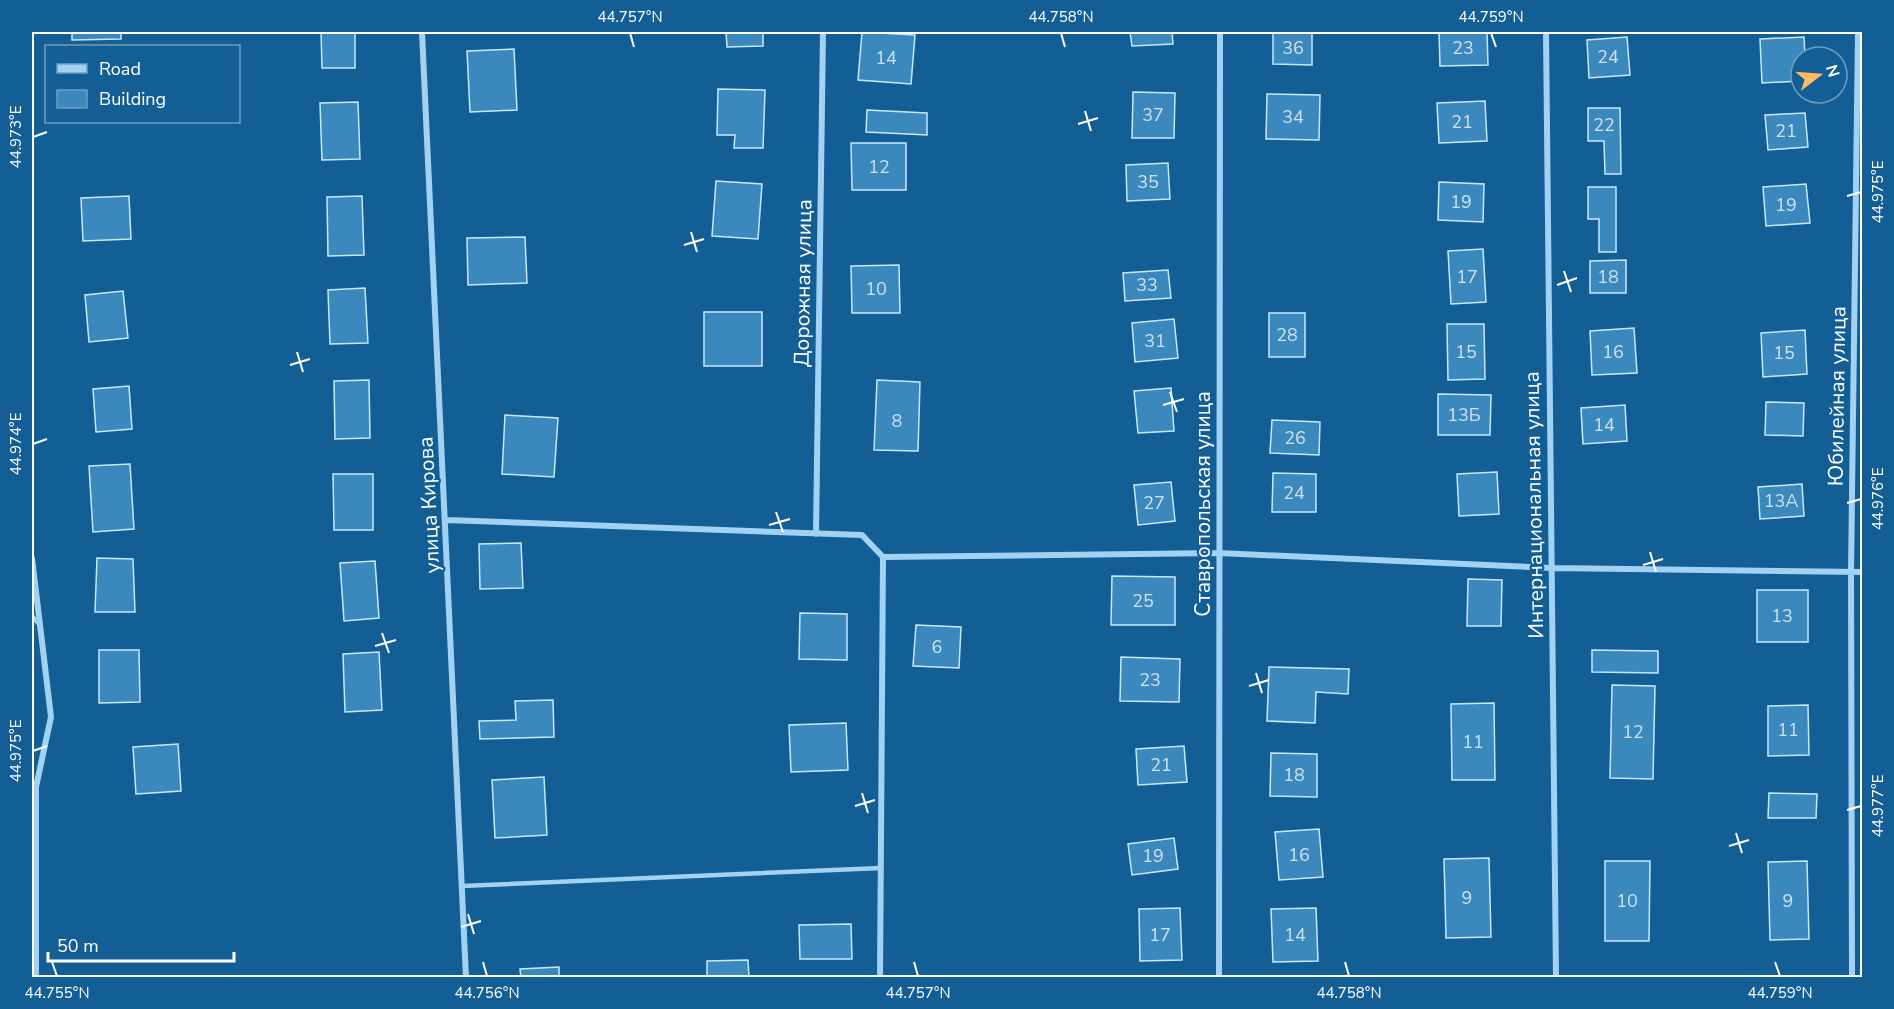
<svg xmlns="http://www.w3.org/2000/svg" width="1894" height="1009" font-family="'Nunito Sans',sans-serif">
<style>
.building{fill:#3b88bd;stroke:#c9e8fd;stroke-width:1.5}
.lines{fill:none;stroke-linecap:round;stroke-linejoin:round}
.lane{stroke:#a2d2f3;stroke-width:4.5}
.street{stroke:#a2d2f3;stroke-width:6}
.ticks{fill:none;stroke:#fff;stroke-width:2}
.labels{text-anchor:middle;stroke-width:4.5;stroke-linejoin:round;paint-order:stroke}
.number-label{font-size:18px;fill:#cee1ee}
.street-label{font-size:21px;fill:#fff;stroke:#135e95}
.neatline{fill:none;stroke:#fff;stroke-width:2}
.ticks-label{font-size:15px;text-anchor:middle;fill:#fff}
</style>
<rect width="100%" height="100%" fill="#135e95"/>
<path class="building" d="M72,32H121V39L72,40Z
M321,32H355V68H322Z
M726,32H763V46L727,47Z
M862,32L915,35L911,84L858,80Z
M1130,32H1172L1173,44L1132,46Z
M1273,32H1312V65L1273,64Z
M1439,32H1487L1488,65L1440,66Z
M1627,37L1630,75L1589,78L1587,40Z
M1804,37L1805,57H1801V81L1762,83L1760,39Z
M514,49L517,110L470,112L467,51Z
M718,89L765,90L763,148H734L735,135H717Z
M1133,92L1175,93L1174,138H1132Z
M1267,94L1320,95L1319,140L1266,139Z
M1485,101L1487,141L1439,143L1437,103Z
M358,102L360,159L322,160L320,103Z
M1588,108H1620L1621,174H1605L1604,141H1588Z
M867,110L927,113V135L866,132Z
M1805,113L1808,147L1768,150L1765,115Z
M851,143H906V190H852Z
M1168,163L1170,199L1127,201L1126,165Z
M716,181L762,184L758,239L712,236Z
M1439,182L1484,184L1483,222L1438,220Z
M1806,184L1810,223L1766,226L1763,187Z
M1588,187H1616V252H1599V219H1588Z
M129,196L131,239L83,241L81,198Z
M362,196L364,255L328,256L327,197Z
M525,237L527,283L468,285L467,238Z
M1483,249L1486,302L1451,304L1448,251Z
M1626,260V293H1590V261Z
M899,265L900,313H852L851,266Z
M1168,270L1171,298L1125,301L1123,273Z
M365,288L368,343L330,344L328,290Z
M123,291L128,338L89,342L85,295Z
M704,312H762V366H704Z
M1269,313H1305V357H1269Z
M1174,319L1178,358L1135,362L1132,323Z
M1447,324H1484L1485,379L1448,380Z
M1634,328L1637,373L1592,375L1590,331Z
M1805,330L1807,374L1763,377L1761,333Z
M369,380L370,438L335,439L334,381Z
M877,380L920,382L918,451L874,450Z
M129,386L132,429L96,432L93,389Z
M1171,388L1174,431L1138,433L1134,391Z
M1438,394L1491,395L1490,435H1438Z
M1766,402L1804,403L1803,436L1765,435Z
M1625,405L1627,441L1583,444L1581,408Z
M505,415L558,418L554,477L502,474Z
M1272,420L1320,422L1319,455L1270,453Z
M130,464L134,529L93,532L89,466Z
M1497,472L1499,514L1459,516L1457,474Z
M1273,473L1316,474V512H1272Z
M333,474H373V530H334Z
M1171,482L1175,521L1138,525L1134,485Z
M1802,484L1804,516L1760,519L1758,487Z
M521,543L523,588L480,589L479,544Z
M97,558L133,559L135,612H95Z
M375,561L379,618L344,621L340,563Z
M1112,576L1175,577V625H1111Z
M1468,579L1502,580L1501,626H1467Z
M1757,590H1808V642H1757Z
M800,613L847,614V660L799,659Z
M916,625L961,627L959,668L913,666Z
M99,650H139L140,702L99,703Z
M1592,650L1658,651V673L1592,672Z
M379,652L382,710L345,712L343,654Z
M1121,657L1180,659L1179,702L1120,701Z
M1269,667L1349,669L1348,694L1316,692L1315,723L1267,721Z
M1612,685L1655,686L1653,779L1610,778Z
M553,700L554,737L480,739L479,721L516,720L515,701Z
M1494,703L1495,780H1452L1451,704Z
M1808,705L1809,755L1768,756V706Z
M846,723L848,770L791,772L789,725Z
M178,744L181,791L136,794L133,747Z
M1184,746L1187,782L1138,785L1136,749Z
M1271,753L1317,754V797L1270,796Z
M544,777L547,835L495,838L492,780Z
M1769,793L1817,794L1816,818H1768Z
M1319,829L1323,877L1279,880L1275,832Z
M1174,838L1178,869L1132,875L1128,844Z
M1489,858L1491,937L1446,938L1444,859Z
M1605,861H1650L1649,941H1605Z
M1807,861L1809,939L1770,940L1768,862Z
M1180,908L1182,960L1140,961L1139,909Z
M1316,908L1318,961L1273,962L1271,909Z
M851,924L852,959H800L799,925Z
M748,960L749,978H707V961Z
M559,967V978H521L520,969Z"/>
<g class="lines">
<path class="lane" d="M32,616L39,624
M462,886L881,868"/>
<path class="street" d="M422,32L466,978
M1546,32L1556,978
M446,520L862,535L883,557L1219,553L1551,568L1862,572
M816,534L823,32
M32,558L51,717L36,787V978
M880,978L883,557
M1219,978L1220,32
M1852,978L1851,572L1858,32"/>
</g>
<path class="ticks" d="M630,33L634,47M1061,33L1065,47M1491,33L1496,47M1085,111L1091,131M1078,124L1098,118M33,137L47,132M1847,196L1861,192M691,232L697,252M684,245L704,239M1564,271L1571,292M1557,285L1577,278M297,352L303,372M290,365L310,359M1170,392L1177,412M1163,405L1184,399M33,444L47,439M1847,503L1861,499M776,512L783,532M769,525L790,519M1650,552L1656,572M1643,565L1663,559M382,633L389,653M375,646L396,640M1256,673L1262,693M1249,686L1269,680M33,751L47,746M862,793L868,813M855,806L875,800M1847,810L1861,806M1736,833L1742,853M1729,846L1749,840M468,914L474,934M461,927L481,921M52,962L57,976M483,962L487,976M914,962L918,976M1345,962L1349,976M1775,962L1780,976"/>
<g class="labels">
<g class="number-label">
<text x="1293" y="54">36</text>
<text x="1463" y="54">23</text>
<text x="1608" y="63">24</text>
<text x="886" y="64">14</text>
<text x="1153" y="121">37</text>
<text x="1293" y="123">34</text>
<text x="1462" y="128">21</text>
<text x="1604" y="131">22</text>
<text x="1786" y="137">21</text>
<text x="879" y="173">12</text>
<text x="1148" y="188">35</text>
<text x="1461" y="208">19</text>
<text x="1786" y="211">19</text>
<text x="1467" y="283">17</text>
<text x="1608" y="283">18</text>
<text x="1147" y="291">33</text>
<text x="876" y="295">10</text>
<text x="1287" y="341">28</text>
<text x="1155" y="347">31</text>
<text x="1466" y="358">15</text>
<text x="1613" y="358">16</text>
<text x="1784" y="359">15</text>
<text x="1464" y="421">13Б</text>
<text x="897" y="427">8</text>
<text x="1604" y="431">14</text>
<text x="1295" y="444">26</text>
<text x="1294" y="499">24</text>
<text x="1781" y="507">13А</text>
<text x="1154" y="509">27</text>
<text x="1143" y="607">25</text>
<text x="1782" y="622">13</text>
<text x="937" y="653">6</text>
<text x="1150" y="686">23</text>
<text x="1788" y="736">11</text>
<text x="1633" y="738">12</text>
<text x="1473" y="748">11</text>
<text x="1161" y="771">21</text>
<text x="1294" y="781">18</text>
<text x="1299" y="861">16</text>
<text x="1153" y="862">19</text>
<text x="1467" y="904">9</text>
<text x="1627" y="907">10</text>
<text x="1788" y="907">9</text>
<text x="1160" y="941">17</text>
<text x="1295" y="941">14</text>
</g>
<g class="street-label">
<text transform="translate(803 283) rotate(-89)" y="7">Дорожная улица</text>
<text transform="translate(1837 396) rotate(-89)" y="7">Юбилейная улица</text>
<text transform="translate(1203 504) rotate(-90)" y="7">Ставропольская улица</text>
<text transform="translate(429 505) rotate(-93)" y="7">улица Кирова</text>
<text transform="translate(1534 505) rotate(-91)" y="7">Интернациональная улица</text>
</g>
</g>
<rect width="1894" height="1009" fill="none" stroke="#135e95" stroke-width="66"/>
<rect x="45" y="45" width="195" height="78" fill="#135e95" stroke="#719ebf" stroke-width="1.5"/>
<rect x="57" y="64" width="30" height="9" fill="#a2d2f3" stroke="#719ebf" stroke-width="1.5"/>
<text x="99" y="75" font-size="18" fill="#ffffff">Road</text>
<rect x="57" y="90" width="30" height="18" fill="#3b88bd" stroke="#719ebf" stroke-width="1.5"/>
<text x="99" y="105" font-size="18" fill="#ffffff">Building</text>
<g transform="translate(1819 75) rotate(73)"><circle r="28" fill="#135e95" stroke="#719ebf" stroke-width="1.5"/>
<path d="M0-4.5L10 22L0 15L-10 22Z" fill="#ffbb63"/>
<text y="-9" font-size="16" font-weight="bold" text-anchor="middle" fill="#ffffff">N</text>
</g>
<path d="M48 952v9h186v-9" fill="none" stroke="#ffffff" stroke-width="3"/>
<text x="57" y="952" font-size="18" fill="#ffffff" stroke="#135e95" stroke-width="4.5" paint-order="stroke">50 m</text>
<rect x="33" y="33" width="1828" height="943" class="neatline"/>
<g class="ticks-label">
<text x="630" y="22">44.757°N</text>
<text x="1061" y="22">44.758°N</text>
<text x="1491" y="22">44.759°N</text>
<text transform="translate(16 137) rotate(-90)" y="5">44.973°E</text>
<text transform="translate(1878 192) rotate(-90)" y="5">44.975°E</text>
<text transform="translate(16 444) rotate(-90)" y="5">44.974°E</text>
<text transform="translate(1878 499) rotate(-90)" y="5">44.976°E</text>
<text transform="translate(16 751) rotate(-90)" y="5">44.975°E</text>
<text transform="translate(1878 806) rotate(-90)" y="5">44.977°E</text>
<text x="57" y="998">44.755°N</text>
<text x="487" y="998">44.756°N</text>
<text x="918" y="998">44.757°N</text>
<text x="1349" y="998">44.758°N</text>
<text x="1780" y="998">44.759°N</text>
</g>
</svg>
